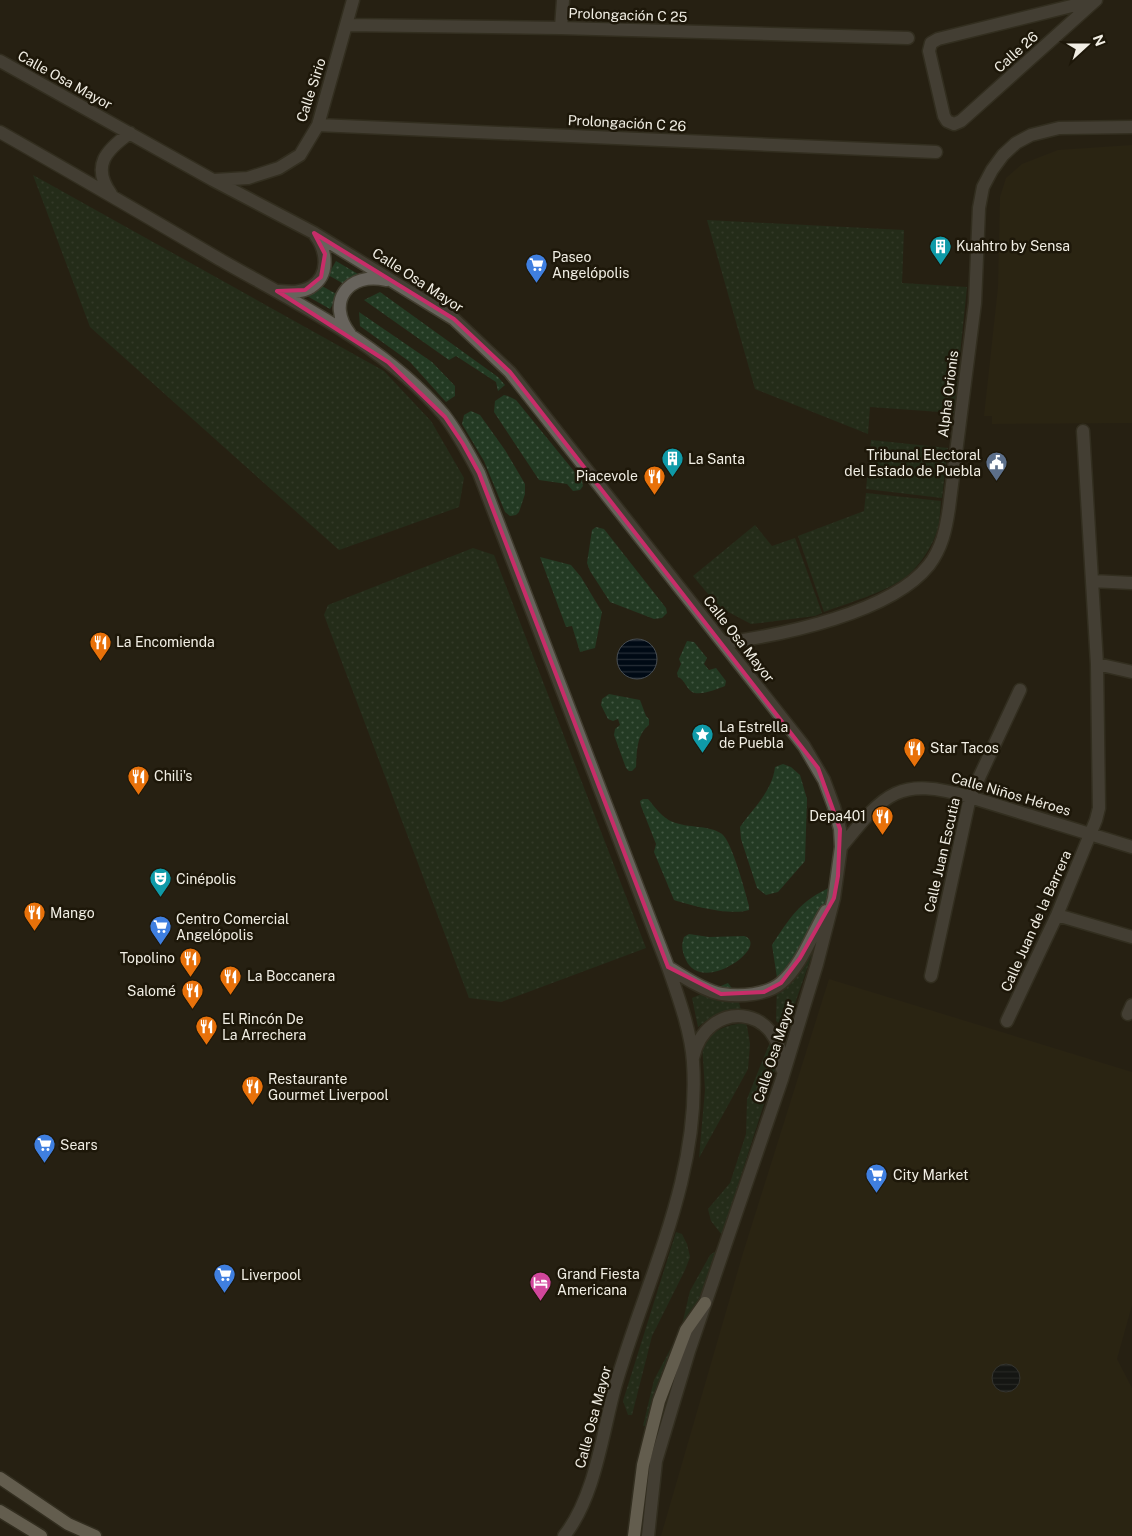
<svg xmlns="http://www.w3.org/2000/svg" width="1132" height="1536" font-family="'Public Sans',sans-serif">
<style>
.built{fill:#302813}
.grass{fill:url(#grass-dots)}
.water{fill:url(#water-rules);stroke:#484e53}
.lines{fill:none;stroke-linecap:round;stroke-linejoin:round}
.minor-casing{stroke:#423e30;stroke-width:15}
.major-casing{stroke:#423e30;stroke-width:15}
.minor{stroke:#67635c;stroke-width:12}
.major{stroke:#aea698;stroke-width:12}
.marked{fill:none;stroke:#c72d69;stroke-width:4;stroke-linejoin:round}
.labels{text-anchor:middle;stroke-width:5;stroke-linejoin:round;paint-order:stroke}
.street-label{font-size:14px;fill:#f1eee4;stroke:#1d1709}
.poi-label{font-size:14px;fill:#f1eee4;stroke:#1d1709;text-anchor:start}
</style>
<defs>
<pattern id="grass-dots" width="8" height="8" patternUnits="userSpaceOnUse" patternTransform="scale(1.25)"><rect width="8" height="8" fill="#233a23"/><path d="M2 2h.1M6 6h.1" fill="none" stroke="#435743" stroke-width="1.8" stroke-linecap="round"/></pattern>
<pattern id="water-rules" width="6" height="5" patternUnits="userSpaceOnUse" patternTransform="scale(1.25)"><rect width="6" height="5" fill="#000a15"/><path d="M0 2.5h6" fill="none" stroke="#262e37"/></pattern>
</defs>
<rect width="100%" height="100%" fill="#262113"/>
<path class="built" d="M1132,145V423L992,424V416H984L998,287L1000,197L1006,178L1022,164L1058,150Z
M829,979L1132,1072V1305L1117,1359L1132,1388V1536H661L743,1253Z"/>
<path class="grass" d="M33,175L384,371L431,421L464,478L459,507L339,550L90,327Z
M707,220L904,230L902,283L967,287L954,413L870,407L868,434L755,389Z
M336,261L358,274L344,284L328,275Z
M322,286L338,295L330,309L307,296Z
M380,292L498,377L505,385L498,391L496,382L456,356L449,360L364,300Z
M359,312L432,362L455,386V396L446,402L410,362L360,326Z
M504,395L508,396L516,400L582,481L583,486L580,490L573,491L567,484L539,480L494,412L495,401Z
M471,411L480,415L505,450L525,484V494L519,512L516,515L510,516L505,512L484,461L462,424L464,415Z
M871,440L948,448L942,498L866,489Z
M866,493L941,501C940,510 940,520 938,528C933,546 918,569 903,579C883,593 848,603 824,612L798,536L864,511Z
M755,525L772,546L795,538L822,613L815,616L751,624L719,607L693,576Z
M596,527L604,529L666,608L667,613L662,618L654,619L610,602L590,571L587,563L592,530Z
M473,548L494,555L646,948L501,1002L469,998L324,615L328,605Z
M540,557L571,565L581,577L602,612L595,648L580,652L572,626L566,627Z
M687,641L694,642L707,658L704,664L709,670L716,668L726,681L725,686C718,689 700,696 692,692C686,688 685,680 678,677L677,673L681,664L679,659Z
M609,694L640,700L646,716L649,719V725C636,735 637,753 636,767L632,771H629L626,768L614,735L615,729L620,725L618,719L613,721L608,719L601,705L602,699Z
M783,764L791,767L800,775L807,799L805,861L778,892L766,895L757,888L741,839L740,827C753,808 772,792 775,767Z
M643,799H648C655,807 662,818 673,822C687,828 710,825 722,834C732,842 745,891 749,906V910C731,916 692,906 674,900L654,852L656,844L641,806L640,801Z
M831,887L821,929L786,1029L776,1021L777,978L772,945C790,918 799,901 831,887Z
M689,934L709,937L744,936C772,945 702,996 686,960C682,951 681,946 684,937Z
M728,983L737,995L741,1010C722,1011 714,1015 698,1027L692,998Z
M745,1023L747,1026L750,1044L748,1069L699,1158L705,1090L702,1043C717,1029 725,1025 745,1023Z
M770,1042L777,1063L722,1235L711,1221L708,1209L730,1183L746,1134L747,1099Z
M676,1232L682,1234L687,1244L690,1257L685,1270L652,1336L632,1415H628L623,1401Z
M719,1249L665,1413C658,1420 653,1426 643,1426L654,1380L681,1329L690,1291L710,1255Z"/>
<path class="water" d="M617 659a20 20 0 1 1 40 0a20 20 0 1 1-40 0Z
M992 1378a14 14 0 1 1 28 0a14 14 0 1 1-28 0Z"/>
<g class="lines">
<defs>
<path id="minor" d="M1096,0L961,121L954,124L947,121L944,116L929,51L931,43L938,39Z
M347,25L561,28L908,38
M561,28L563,0
M0,61L213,180L314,233L454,319L510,372L804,746L824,780L834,807L840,829L841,847L834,898L817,964L782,1079L689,1351L656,1461L648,1536
M318,125L936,152
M0,132C74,174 146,216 219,259C298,304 384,345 444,415C458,433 469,454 479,473L668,967C678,996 691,1031 693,1062C701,1178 646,1279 615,1387C602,1435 595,1497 564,1536
M215,180L248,178L279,168L300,155L318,125L353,0
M111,194C91,166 106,150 130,133
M279,291C290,292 301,293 311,287C330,275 327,251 315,235
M350,334C325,302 349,271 386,280
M1092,581L1132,583
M723,643C782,635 891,613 929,565C942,548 946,529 949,508L975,303L979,208L983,187L992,170L1003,155L1016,143L1031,135L1059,128L1132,127
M1097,664L1132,672
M841,847C885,793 898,776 970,797L1132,847
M1057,915L1132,937
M668,967C682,976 706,992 722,994C740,997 767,995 781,983C802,965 812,934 826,911
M931,976L970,797L1020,690
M1128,1014L1132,1005
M1007,1021L1057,915L1096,820L1099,808L1097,664L1083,431
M693,1058C706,998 782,1003 782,1069"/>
<path id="major" d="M0,1478L68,1524L95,1536
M0,1511L41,1536
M634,1536L643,1465L659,1401L686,1330L705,1303"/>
</defs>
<use href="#minor" class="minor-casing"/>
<use href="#major" class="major-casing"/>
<use href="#minor" class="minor"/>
<use href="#major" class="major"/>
</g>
<path d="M0 0H1132V1536H0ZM314,233L454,319L510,372L818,768L840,829L838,876L834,898L800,958L781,983L764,992L721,994L668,967L479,473L463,444L445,417L388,362L277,291L305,290L321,277L325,254Z" fill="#262113" fill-opacity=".55" fill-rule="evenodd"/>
<path class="marked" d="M314,233L454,319L510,372L818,768L840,829L838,876L834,898L800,958L781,983L764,992L721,994L668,967L479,473L463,444L445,417L388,362L277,291L305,290L321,277L325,254Z"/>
<defs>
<symbol id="building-pin" viewBox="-11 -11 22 30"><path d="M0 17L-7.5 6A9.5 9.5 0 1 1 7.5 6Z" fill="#0f9aa8" stroke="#1d1709"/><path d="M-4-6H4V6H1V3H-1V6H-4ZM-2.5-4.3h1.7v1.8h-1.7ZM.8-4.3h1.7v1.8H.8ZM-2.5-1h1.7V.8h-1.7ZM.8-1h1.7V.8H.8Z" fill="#fff"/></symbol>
<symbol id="supermarket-pin" viewBox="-11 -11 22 30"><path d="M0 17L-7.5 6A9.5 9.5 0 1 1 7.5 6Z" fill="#3f7fe0" stroke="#1d1709"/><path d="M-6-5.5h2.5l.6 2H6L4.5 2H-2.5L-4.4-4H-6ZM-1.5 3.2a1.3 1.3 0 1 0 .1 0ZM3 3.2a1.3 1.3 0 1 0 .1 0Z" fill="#fff"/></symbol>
<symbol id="civic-pin" viewBox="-11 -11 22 30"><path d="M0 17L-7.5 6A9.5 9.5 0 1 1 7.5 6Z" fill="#5c6f8a" stroke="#1d1709"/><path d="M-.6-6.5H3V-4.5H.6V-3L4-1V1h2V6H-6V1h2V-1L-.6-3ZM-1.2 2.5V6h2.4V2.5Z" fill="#fff"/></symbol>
<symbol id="restaurant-pin" viewBox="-11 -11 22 30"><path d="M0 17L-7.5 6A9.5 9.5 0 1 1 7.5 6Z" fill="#e8710a" stroke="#1d1709"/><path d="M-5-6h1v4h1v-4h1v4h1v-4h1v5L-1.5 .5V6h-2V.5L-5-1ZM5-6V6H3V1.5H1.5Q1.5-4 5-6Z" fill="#fff"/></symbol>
<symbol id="sight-pin" viewBox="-11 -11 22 30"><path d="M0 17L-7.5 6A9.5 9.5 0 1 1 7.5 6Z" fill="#0f9aa8" stroke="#1d1709"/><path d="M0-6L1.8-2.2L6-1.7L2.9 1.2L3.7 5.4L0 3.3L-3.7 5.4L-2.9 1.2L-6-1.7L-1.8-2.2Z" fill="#fff"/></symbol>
<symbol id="theatre-pin" viewBox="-11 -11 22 30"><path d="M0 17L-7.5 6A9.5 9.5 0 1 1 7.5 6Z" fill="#0f9aa8" stroke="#1d1709"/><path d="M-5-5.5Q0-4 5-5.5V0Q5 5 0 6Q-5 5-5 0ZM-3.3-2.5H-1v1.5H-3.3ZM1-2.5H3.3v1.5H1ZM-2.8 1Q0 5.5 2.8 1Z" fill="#fff"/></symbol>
<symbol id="hotel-pin" viewBox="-11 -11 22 30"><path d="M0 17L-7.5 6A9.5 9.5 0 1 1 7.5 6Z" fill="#d1479c" stroke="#1d1709"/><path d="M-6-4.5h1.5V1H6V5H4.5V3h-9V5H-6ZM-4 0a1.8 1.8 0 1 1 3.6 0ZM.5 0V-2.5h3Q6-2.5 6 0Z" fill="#fff"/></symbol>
</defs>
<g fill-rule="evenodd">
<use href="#building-pin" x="928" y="234" width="25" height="34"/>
<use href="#supermarket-pin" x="524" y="252" width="25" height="34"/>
<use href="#building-pin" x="660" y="446" width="25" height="34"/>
<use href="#civic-pin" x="984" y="450" width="25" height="34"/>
<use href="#restaurant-pin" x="642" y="464" width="25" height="34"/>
<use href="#restaurant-pin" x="88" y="630" width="25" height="34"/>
<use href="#sight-pin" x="690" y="722" width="25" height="34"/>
<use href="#restaurant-pin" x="902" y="736" width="25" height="34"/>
<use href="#restaurant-pin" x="126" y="764" width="25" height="34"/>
<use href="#restaurant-pin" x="870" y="804" width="25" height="34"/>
<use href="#theatre-pin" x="148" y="866" width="25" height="34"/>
<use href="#restaurant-pin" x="22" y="900" width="25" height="34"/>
<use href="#supermarket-pin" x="148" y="914" width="25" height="34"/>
<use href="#restaurant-pin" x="178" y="946" width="25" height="34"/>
<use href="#restaurant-pin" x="218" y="964" width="25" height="34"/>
<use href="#restaurant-pin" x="180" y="978" width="25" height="34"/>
<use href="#restaurant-pin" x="194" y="1014" width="25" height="34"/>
<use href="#restaurant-pin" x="240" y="1074" width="25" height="34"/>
<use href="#supermarket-pin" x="32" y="1132" width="25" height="34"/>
<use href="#supermarket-pin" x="864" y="1162" width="25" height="34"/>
<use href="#supermarket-pin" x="212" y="1262" width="25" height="34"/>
<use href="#hotel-pin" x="528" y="1270" width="25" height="34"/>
</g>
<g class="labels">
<g class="street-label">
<text transform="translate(628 15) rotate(2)" y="5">Prolongación C 25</text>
<text transform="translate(1016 52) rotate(-42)" y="5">Calle 26</text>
<text transform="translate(65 80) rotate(29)" y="5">Calle Osa Mayor</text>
<text transform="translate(311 90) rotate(-72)" y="5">Calle Sirio</text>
<text transform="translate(627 123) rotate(3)" y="5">Prolongación C 26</text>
<text transform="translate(418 280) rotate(33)" y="5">Calle Osa Mayor</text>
<text transform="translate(948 394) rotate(-83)" y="5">Alpha Orionis</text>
<text transform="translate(739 639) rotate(52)" y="5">Calle Osa Mayor</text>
<text transform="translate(1011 794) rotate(16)" y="5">Calle Niños Héroes</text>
<text transform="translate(942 855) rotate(-77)" y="5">Calle Juan Escutia</text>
<text transform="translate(1036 921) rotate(-66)" y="5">Calle Juan de la Barrera</text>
<text transform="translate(774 1052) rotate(-72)" y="5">Calle Osa Mayor</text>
<text transform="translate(593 1417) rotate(-75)" y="5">Calle Osa Mayor</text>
</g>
<g class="poi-label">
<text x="956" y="251">Kuahtro by Sensa</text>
<text x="552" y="262">Paseo<tspan x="552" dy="16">Angelópolis</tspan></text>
<text x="981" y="460" text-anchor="end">Tribunal Electoral<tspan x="981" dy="16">del Estado de Puebla</tspan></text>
<text x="688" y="464">La Santa</text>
<text x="638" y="481" text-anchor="end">Piacevole</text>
<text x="116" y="647">La Encomienda</text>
<text x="719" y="732">La Estrella<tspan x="719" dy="16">de Puebla</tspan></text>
<text x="930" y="753">Star Tacos</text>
<text x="154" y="781">Chili's</text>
<text x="866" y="821" text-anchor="end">Depa401</text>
<text x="176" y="884">Cinépolis</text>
<text x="50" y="918">Mango</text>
<text x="176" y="924">Centro Comercial<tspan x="176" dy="16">Angelópolis</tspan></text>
<text x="175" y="963" text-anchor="end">Topolino</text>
<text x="247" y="981">La Boccanera</text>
<text x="176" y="996" text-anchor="end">Salomé</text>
<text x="222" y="1024">El Rincón De<tspan x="222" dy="16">La Arrechera</tspan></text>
<text x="268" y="1084">Restaurante<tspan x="268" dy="16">Gourmet Liverpool</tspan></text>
<text x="60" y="1150">Sears</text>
<text x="893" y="1180">City Market</text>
<text x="557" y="1279">Grand Fiesta<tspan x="557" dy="16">Americana</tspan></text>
<text x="241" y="1280">Liverpool</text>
</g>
</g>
<g transform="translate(1087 45) rotate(69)" stroke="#1d1709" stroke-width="4" paint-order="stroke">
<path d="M0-4L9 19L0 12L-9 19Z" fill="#f1eee4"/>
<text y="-8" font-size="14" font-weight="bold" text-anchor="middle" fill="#f1eee4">N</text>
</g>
</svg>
